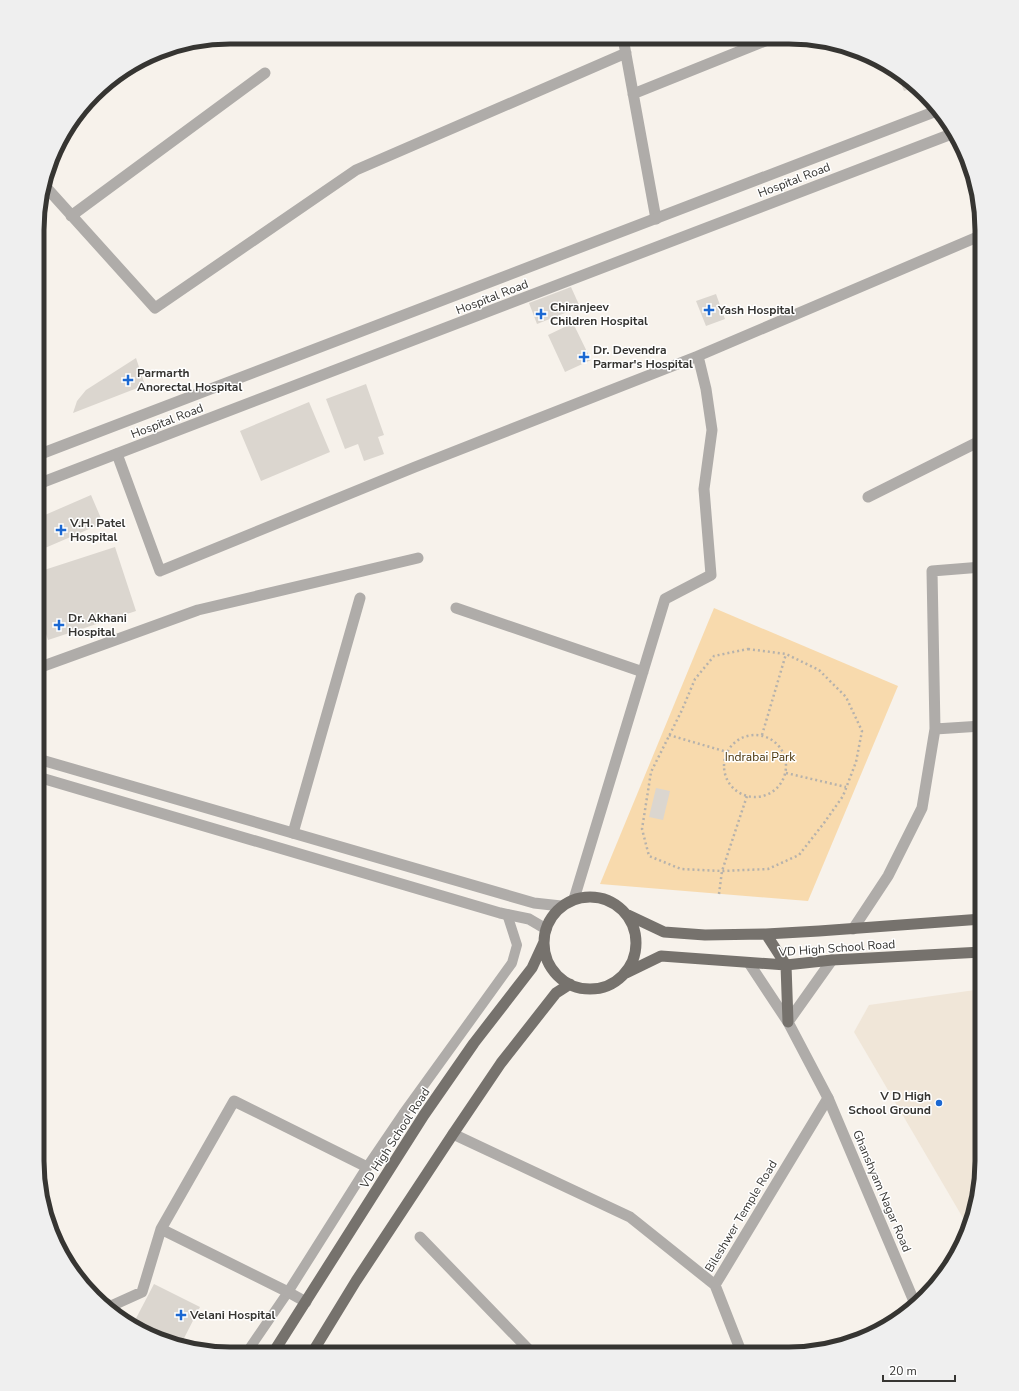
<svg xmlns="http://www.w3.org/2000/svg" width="1019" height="1391" font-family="'Nunito Sans',sans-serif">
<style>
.built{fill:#f0e6d8}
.green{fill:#f8daad}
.building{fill:#dbd6cf}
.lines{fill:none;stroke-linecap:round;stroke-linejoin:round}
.path{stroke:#b6b2ac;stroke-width:2.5;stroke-dasharray:2 3;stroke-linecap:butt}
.service{stroke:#afaca9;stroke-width:10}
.minor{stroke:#afaca9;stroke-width:11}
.tertiary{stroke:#afaca9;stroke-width:11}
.primary{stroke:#76726d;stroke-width:11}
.poi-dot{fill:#1b68d2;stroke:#fff;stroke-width:1.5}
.labels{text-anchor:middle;stroke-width:3;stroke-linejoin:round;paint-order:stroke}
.street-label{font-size:12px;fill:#363532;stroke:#fff}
.poi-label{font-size:12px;font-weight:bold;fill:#363532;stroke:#fff;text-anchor:start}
.park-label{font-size:12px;fill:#483207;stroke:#fff}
.rim{fill:none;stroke:#363532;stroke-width:5}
</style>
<rect width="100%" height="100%" fill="#f7f2eb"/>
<path class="built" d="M982,989V1174L974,1214L963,1218L854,1032L869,1005Z"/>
<path class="green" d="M714,608L898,686L808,901L600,884Z"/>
<path class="building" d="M895,69L896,70L916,87L904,91Z
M571,287L580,307L537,324L529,303Z
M716,294L725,319L706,326L696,301Z
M573,323L591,360L565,372L548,335Z
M136,358L145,385L73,413L77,401L86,390Z
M366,384L384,435L378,437L384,454L364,461L358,444L345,449L326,399Z
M309,402L330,452L261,481L240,431Z
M91,495L103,523L38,551V518Z
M115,547L136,611L48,640L38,609V572Z
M656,788L670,791L663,820L649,817Z
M154,1284L200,1307L180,1346L156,1339L132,1326Z"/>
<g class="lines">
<path class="path" d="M748,649L786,654L819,670L846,697L862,731L856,762L843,796L824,823L799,855L768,869L722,871L681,869L649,856L642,829L651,772L682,710L695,679L714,656Z
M669,735L727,752
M762,735L786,654
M724 766a31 31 0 1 1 62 0a31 31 0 1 1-62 0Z
M786,773L846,787
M719,894L722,871L747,796"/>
<path class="service" d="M247,1352L288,1292L367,1167L403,1114L512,963L517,945L507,914"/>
<path class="minor" d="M623,38L656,219
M633,94L770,39
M45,186L155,308L356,170L626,53
M71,216L265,73
M117,454L160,571L415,467L698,356
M868,497L982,440
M456,608L643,672
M38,668L198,610L418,558
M935,729L982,726
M293,833L360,598
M574,899L665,599L711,575L704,489L712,430L706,389L698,356L982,235
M853,929L888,876L922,808L935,729L932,571L982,567
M453,1134L630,1217L715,1285
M161,1229L234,1101L367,1167
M420,1237L532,1353
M98,1300L111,1306L142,1292L161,1229L288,1292L306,1302
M742,1354L715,1285L828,1098"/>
<path class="tertiary" d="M38,455L939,110
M38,484L954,133
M38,759L534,903L561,906
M38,777L500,913L529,919L546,929
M749,963L788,1022L828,1098L916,1306
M788,1022L832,960"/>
<path class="primary" d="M544 943a46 46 0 1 1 92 0a46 46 0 1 1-92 0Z
M628,915L664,932L705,935L766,934L819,931L982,919
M766,934L786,965L788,1022
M626,973L661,956L786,965L832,960L982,952
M273,1353L424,1115L474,1043L532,968L544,942
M312,1353L356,1281L453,1134L501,1063L556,993L570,984"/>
</g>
<g class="poi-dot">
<path d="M707 304h4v4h4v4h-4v4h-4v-4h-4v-4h4z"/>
<path d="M539 308h4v4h4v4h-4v4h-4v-4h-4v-4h4z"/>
<path d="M582 351h4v4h4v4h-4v4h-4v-4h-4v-4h4z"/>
<path d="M126 374h4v4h4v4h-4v4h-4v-4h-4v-4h4z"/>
<path d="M59 524h4v4h4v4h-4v4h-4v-4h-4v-4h4z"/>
<path d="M57 619h4v4h4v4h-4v4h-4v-4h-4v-4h4z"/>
<circle cx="939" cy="1103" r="4"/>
<path d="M179 1309h4v4h4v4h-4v4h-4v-4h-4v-4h4z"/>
</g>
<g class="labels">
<g class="street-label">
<text transform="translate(794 180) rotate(-21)" y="4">Hospital Road</text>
<text transform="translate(492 297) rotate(-21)" y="4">Hospital Road</text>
<text transform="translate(167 421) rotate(-21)" y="4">Hospital Road</text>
<text transform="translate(837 948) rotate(-4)" y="4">VD High School Road</text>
<text transform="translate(395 1138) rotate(-57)" y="4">VD High School Road</text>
<text transform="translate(882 1191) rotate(67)" y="4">Ghanshyam Nagar Road</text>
<text transform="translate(741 1216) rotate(-59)" y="4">Bileshwer Temple Road</text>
</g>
<g class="poi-label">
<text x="550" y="311">Chiranjeev<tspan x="550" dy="14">Children Hospital</tspan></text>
<text x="718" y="314">Yash Hospital</text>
<text x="593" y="354">Dr. Devendra<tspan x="593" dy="14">Parmar's Hospital</tspan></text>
<text x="137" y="377">Parmarth<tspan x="137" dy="14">Anorectal Hospital</tspan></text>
<text x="70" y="527">V.H. Patel<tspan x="70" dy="14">Hospital</tspan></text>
<text x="68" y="622">Dr. Akhani<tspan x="68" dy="14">Hospital</tspan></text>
<text x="931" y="1100" text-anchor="end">V D High<tspan x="931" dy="14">School Ground</tspan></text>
<text x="190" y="1319">Velani Hospital</text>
</g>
<g class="park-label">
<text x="760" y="761">Indrabai Park</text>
</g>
</g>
<path d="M0 0H1019V1391H0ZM230 44H789A186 186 0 0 1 975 230V1161A186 186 0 0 1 789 1347H230A186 186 0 0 1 44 1161V230A186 186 0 0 1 230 44Z" fill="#efefef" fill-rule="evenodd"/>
<path class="rim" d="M230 44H789A186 186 0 0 1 975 230V1161A186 186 0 0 1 789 1347H230A186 186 0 0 1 44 1161V230A186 186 0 0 1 230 44Z"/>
<path d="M883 1375v6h72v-6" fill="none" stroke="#363532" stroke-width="2"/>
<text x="889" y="1375" font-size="12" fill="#363532" stroke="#ffffff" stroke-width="3" paint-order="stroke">20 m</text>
</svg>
